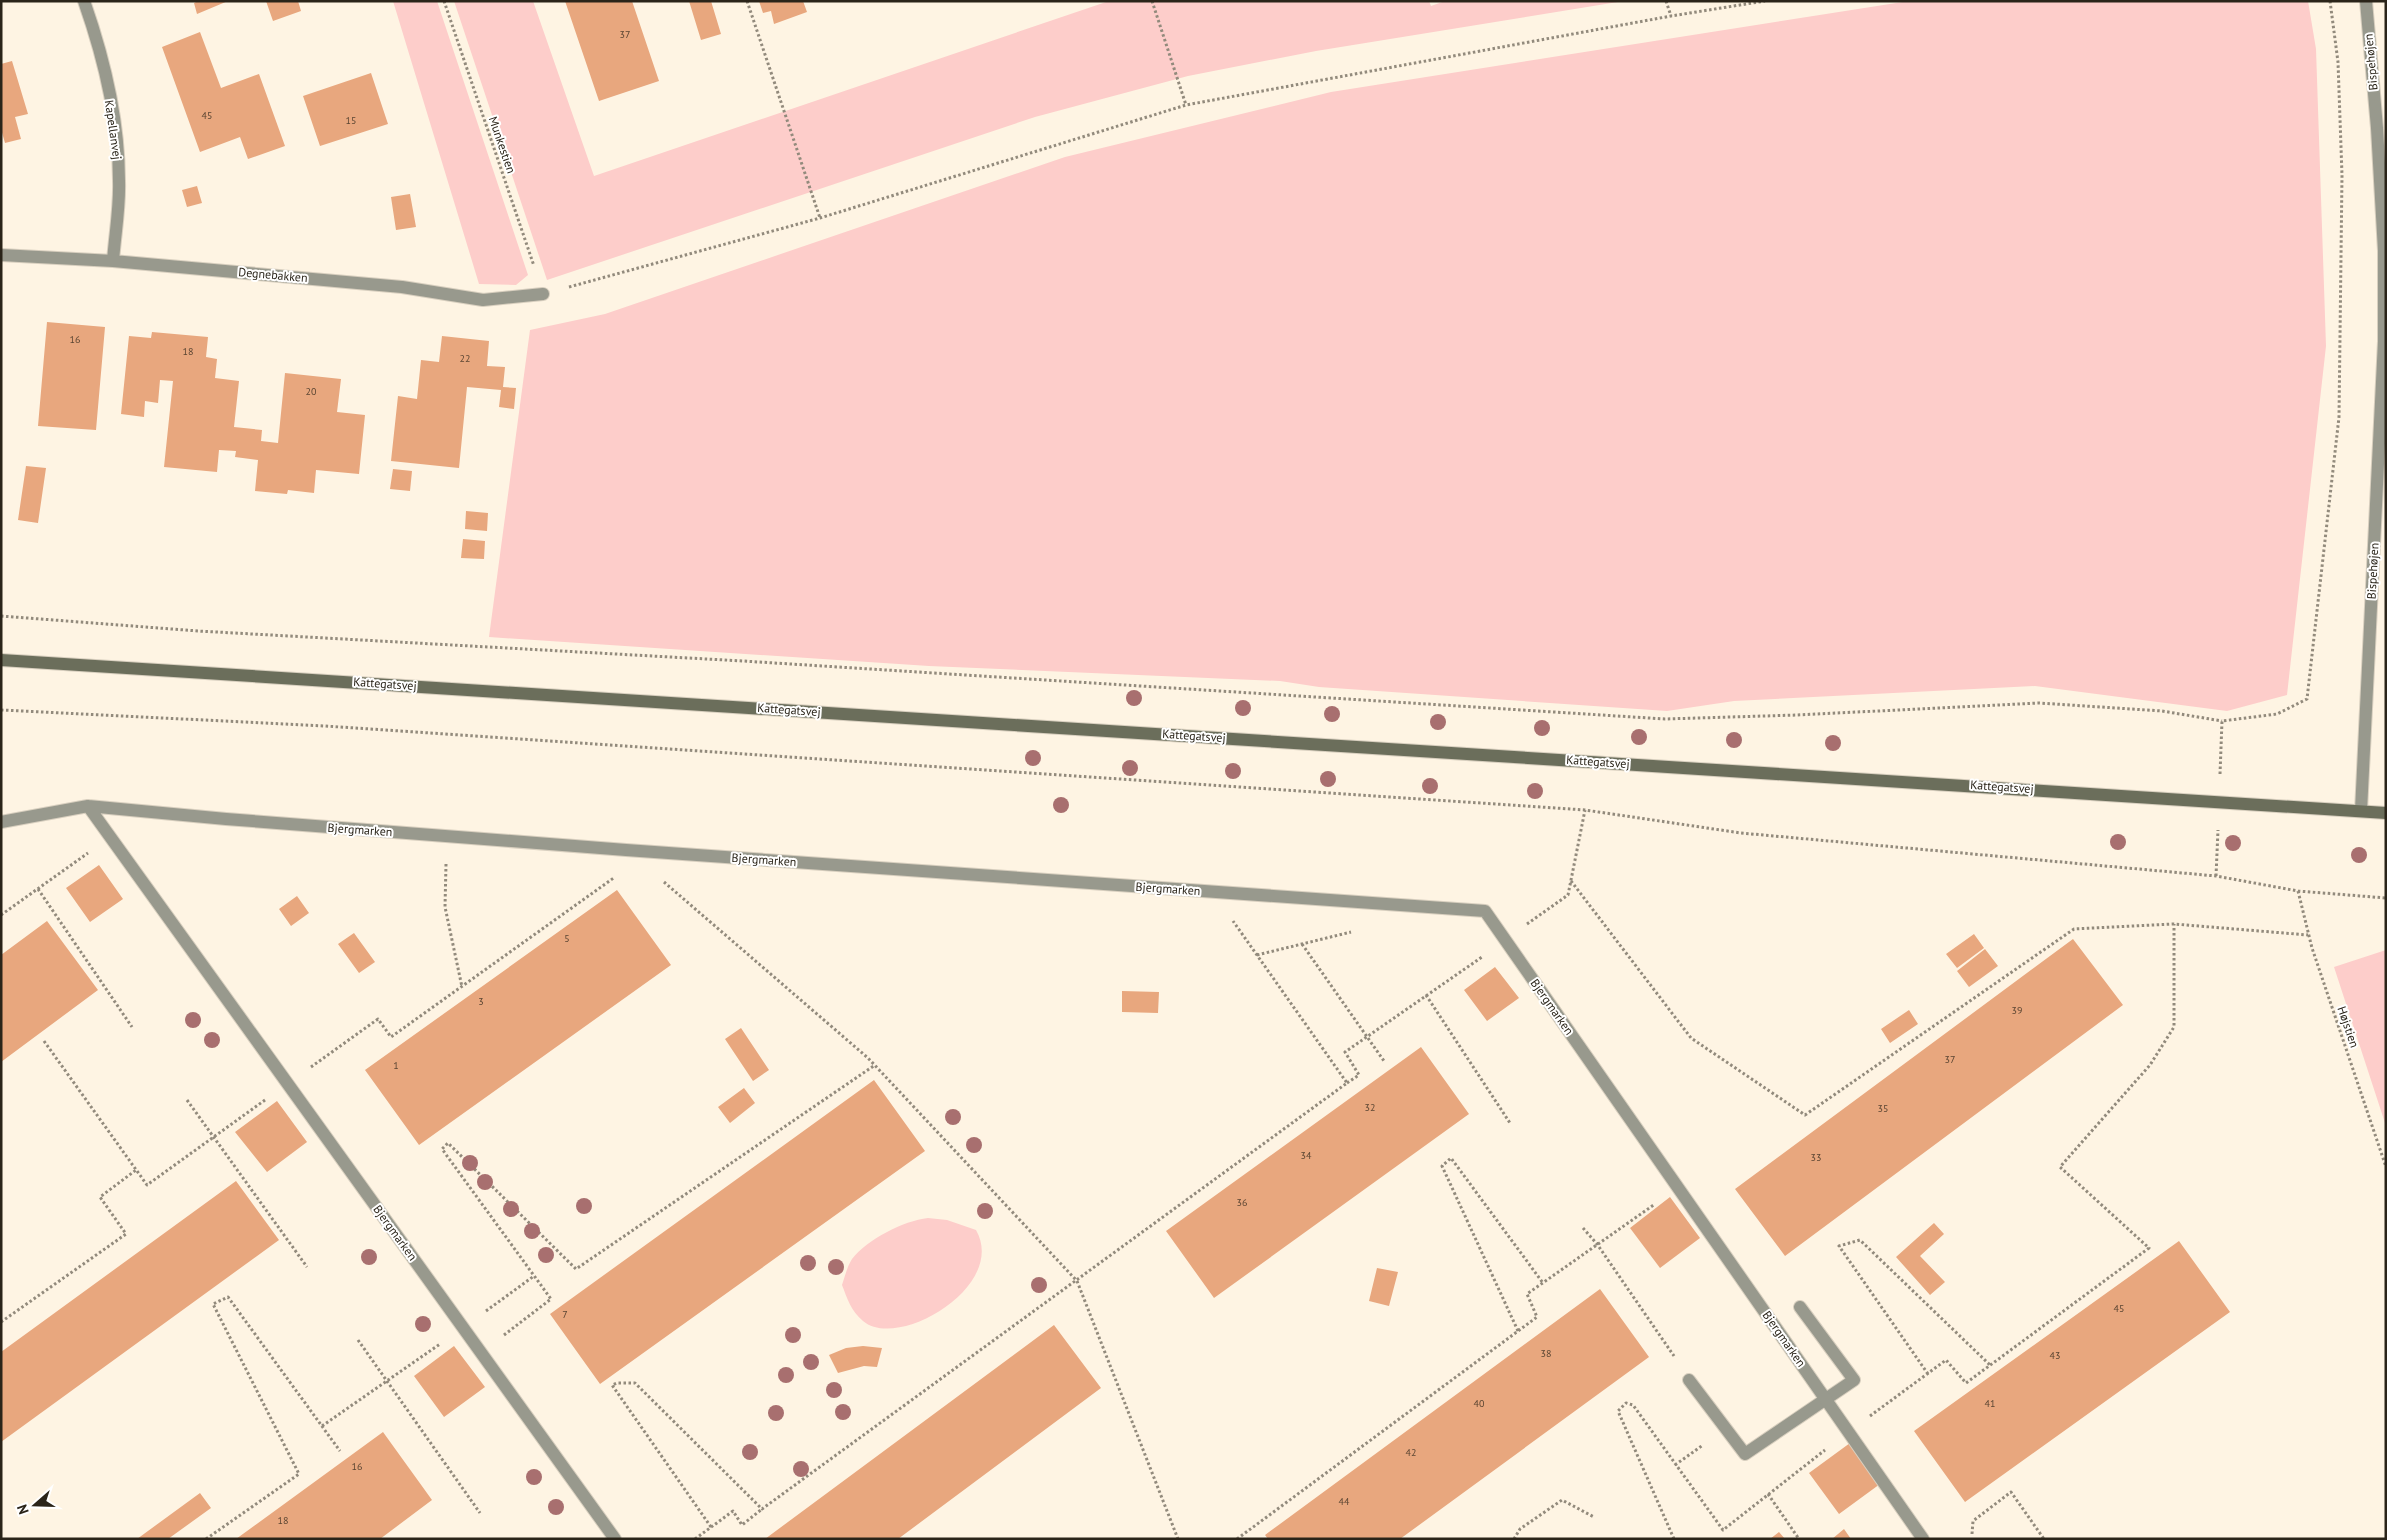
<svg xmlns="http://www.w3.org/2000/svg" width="2387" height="1540" font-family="'PT Sans',sans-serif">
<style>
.green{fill:#fdcdca}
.building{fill:#e8a77e}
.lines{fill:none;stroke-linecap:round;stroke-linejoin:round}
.lane-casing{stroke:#d8cfbf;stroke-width:14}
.street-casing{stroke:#d8cfbf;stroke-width:14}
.secondary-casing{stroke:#d8cfbf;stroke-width:14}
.path{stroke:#928a7c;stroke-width:3;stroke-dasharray:2.5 2.5;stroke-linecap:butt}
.lane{stroke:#98998d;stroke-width:12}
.street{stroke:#98998d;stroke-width:12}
.secondary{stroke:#6b6e5b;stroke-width:12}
.tree{fill:#a86f6f}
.labels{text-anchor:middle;stroke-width:4;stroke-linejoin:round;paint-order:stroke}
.number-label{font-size:10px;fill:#5a4532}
.street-label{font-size:12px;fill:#2a2419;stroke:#fff}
</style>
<rect width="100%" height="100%" fill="#fef4e3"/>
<path class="green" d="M393,1H437L528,275L516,285L479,284Z
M454,1H533L594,176L1109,1H1429L1431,6L1445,1H1624L1316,51L1188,76L1035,117L547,280Z
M1909,1H2308L2316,49L2326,346L2287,695L2227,711L2035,686L1734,701L1667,711L1319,687L1280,681L929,666L489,637L530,330L605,314L1065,157L1331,92Z
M2386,950V1126L2334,967Z
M928,1218L947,1220L976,1230C1008,1286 898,1351 863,1321C851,1311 847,1298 842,1285C845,1276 847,1267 852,1259C868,1239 903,1221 928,1218Z"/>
<path class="building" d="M198,1H228L197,14L194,3Z
M266,1H298L301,11L273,21Z
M565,1H632L659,81L599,101Z
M689,1H711L721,34L701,40Z
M759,1H803L807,12L774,24L771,11L763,13Z
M200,32L221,88L259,74L285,146L248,159L240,137L200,152L162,47Z
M12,61L28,114L15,117L21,139L5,143L1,129V64Z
M371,73L388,124L320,146L303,96Z
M197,186L202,203L187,207L182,190Z
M410,194L416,227L396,230L391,197Z
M47,322L105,327L96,430L38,426Z
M152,332L208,337L206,357L217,359L215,378L239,381L234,427L262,430L261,441L278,443L285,373L341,379L337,412L365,415L359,474L316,470L314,493L288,490L287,494L255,491L258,460L235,457L236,451L219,450L217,472L164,467L173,381L160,380L158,403L145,401L144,417L121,414L129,336L151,338Z
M442,336L489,341L487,366L505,367L503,387L516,388L514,409L499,407L501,390L467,387L459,468L391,461L398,396L417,399L421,360L439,362Z
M26,466L46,468L38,523L18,520Z
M393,469L412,471L410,491L390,489Z
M466,511L488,513L487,531L465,529Z
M463,539L485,541L484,559L461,558Z
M99,865L123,899L90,922L66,888Z
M617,890L671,965L419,1145L365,1070Z
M297,896L309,913L291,926L279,909Z
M47,921L98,990L1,1062V955Z
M354,933L375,962L359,973L338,944Z
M1974,934L1984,948L1957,968L1946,954Z
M2073,939L2123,1005L1785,1256L1735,1189Z
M1985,949L1998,966L1969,987L1957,971Z
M1495,967L1519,998L1487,1021L1464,990Z
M1122,991L1159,992L1158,1013L1122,1012Z
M1909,1010L1918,1024L1890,1043L1881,1029Z
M741,1028L769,1070L753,1081L725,1039Z
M1421,1047L1469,1114L1214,1298L1166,1231Z
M874,1080L925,1151L600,1384L550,1314Z
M744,1088L755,1103L730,1123L718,1107Z
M277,1101L307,1142L267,1172L235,1132Z
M236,1181L279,1240L1,1442V1352Z
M1670,1197L1700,1238L1660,1268L1630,1228Z
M1934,1223L1944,1234L1920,1256L1945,1282L1930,1295L1896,1257Z
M2179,1241L2230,1312L1965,1502L1914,1431Z
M1377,1268L1398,1272L1389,1306L1369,1301Z
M1600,1289L1649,1357L1400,1539H1268L1265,1535Z
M1054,1325L1101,1388L898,1539H765Z
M454,1346L485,1387L444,1417L414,1376Z
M863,1346L882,1348L877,1367L864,1366L838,1373L829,1355L846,1348Z
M383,1432L432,1500L380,1539H236Z
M1850,1443L1880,1484L1839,1514L1809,1473Z
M200,1493L211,1508L168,1539H137Z
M1844,1529L1851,1539H1832Z
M1779,1532L1785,1539H1770Z"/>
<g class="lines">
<defs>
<path id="lane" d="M1689,1380L1745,1454L1854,1380L1800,1307"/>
<path id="street" d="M84,1C104,58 119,121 119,181C120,207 115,234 113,261
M1,255L113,261L402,287L483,300L543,294
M88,806L615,1539
M2361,811L2384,341V251L2377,128L2366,1
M1,822L88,806L226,819L626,850L1485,911L1923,1539"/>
<path id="secondary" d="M1,660L2386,813"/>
</defs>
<use href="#lane" class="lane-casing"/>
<use href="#street" class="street-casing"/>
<use href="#secondary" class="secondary-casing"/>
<path class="path" d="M444,1L534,266
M747,1L820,218
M1152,1L1186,105
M1666,1L1671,16
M569,287L820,218L1186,105L1671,16L1765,1
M1,616L198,631L743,661L1665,719L1797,715L2039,703L2162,711L2222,721
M1,710L325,726L1585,810L1741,833L2216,876L2298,891L2386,898
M2220,774L2222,721L2277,714L2307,699L2339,417L2342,175L2338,62L2330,1
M446,864L445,907L462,987
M2216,876L2218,830
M1571,881L1691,1038L1805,1115L2074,929L2174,924L2308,935
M664,882L868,1058L1077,1281L1178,1539
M38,889L132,1027
M2298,891L2312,948L2386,1167
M1,915L88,853
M1527,924L1568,895L1585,810
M1302,944L1384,1061
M1257,955L1351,932
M1426,995L1510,1123
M44,1041L147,1185L265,1100
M311,1067L378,1019L391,1037L615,877
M1347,1083L1359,1075L1345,1052L1482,957
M187,1100L307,1267
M1583,1228L1597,1244L1674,1356
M486,1311L534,1276
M1,1322L126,1234L100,1197L136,1170
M1518,1331L1442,1166L1451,1158L1543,1283
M504,1335L551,1299L442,1149L448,1143L576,1269L875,1065
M358,1340L480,1513
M1928,1374L1839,1246L1860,1240L1990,1365
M1870,1416L1946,1360L1966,1383L2149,1248L2060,1167L2150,1065L2174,1027V924
M322,1426L440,1344
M1675,1465L1703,1445
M1768,1494L1799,1539
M711,1527L612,1385L617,1383H635L762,1509L1347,1083L1233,921
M1972,1534L1973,1521L2011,1492L2044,1539
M206,1539L299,1474L213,1304L228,1297L340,1451
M695,1539L733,1511L742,1525L762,1509
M1237,1539L1537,1317L1527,1294L1655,1204
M1514,1539L1520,1529L1562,1500L1594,1517
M1674,1539L1618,1411L1626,1403L1633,1405L1723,1530L1825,1450"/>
<use href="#lane" class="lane"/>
<use href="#street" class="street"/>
<use href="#secondary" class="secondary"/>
</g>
<g class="tree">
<circle cx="1134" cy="698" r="8"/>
<circle cx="1243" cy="708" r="8"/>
<circle cx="1332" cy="714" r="8"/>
<circle cx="1438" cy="722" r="8"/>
<circle cx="1542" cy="728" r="8"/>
<circle cx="1639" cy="737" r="8"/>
<circle cx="1734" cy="740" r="8"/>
<circle cx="1833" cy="743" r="8"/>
<circle cx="1033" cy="758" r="8"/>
<circle cx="1130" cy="768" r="8"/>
<circle cx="1233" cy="771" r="8"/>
<circle cx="1328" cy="779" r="8"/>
<circle cx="1430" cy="786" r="8"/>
<circle cx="1535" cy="791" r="8"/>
<circle cx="1061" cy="805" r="8"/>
<circle cx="2118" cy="842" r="8"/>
<circle cx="2233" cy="843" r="8"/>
<circle cx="2359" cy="855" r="8"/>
<circle cx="193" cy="1020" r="8"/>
<circle cx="212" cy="1040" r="8"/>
<circle cx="953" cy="1117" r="8"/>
<circle cx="974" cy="1145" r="8"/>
<circle cx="470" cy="1163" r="8"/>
<circle cx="485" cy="1182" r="8"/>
<circle cx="584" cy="1206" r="8"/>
<circle cx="511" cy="1209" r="8"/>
<circle cx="985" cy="1211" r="8"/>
<circle cx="532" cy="1231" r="8"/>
<circle cx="546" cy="1255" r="8"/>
<circle cx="369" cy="1257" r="8"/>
<circle cx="808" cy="1263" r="8"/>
<circle cx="836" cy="1267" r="8"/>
<circle cx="1039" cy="1285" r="8"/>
<circle cx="423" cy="1324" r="8"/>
<circle cx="793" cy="1335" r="8"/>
<circle cx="811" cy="1362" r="8"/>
<circle cx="786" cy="1375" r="8"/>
<circle cx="834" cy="1390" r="8"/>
<circle cx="843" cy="1412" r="8"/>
<circle cx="776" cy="1413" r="8"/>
<circle cx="750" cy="1452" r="8"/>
<circle cx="801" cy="1469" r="8"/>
<circle cx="534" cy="1477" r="8"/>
<circle cx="556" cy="1507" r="8"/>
</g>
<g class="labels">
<g class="number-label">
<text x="625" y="38">37</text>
<text x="207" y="119">45</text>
<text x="351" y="124">15</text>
<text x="75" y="343">16</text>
<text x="188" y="355">18</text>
<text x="465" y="362">22</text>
<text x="311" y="395">20</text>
<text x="567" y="942">5</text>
<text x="481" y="1005">3</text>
<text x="2017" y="1014">39</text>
<text x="1950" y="1063">37</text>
<text x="396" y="1069">1</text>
<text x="1370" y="1111">32</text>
<text x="1883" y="1112">35</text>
<text x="1306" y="1159">34</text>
<text x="1816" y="1161">33</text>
<text x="1242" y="1206">36</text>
<text x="2119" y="1312">45</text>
<text x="565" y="1318">7</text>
<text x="1546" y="1357">38</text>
<text x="2055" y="1359">43</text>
<text x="1479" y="1407">40</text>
<text x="1990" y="1407">41</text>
<text x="1411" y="1456">42</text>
<text x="357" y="1470">16</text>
<text x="1344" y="1505">44</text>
<text x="283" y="1524">18</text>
</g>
<g class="street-label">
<text transform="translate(2371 62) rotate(-95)" y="4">Bispehøjen</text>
<text transform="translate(113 130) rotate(82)" y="4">Kapellanvej</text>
<text transform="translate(502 145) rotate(71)" y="4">Munkestien</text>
<text transform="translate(273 275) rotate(5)" y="4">Degnebakken</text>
<text transform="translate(2373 571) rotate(-87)" y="4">Bispehøjen</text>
<text transform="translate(385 684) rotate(4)" y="4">Kattegatsvej</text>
<text transform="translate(789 710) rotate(4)" y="4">Kattegatsvej</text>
<text transform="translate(1194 736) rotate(4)" y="4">Kattegatsvej</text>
<text transform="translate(1598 762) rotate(4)" y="4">Kattegatsvej</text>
<text transform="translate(2002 787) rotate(4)" y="4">Kattegatsvej</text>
<text transform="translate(360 830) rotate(4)" y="4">Bjergmarken</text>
<text transform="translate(764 860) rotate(4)" y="4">Bjergmarken</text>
<text transform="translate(1168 889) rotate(4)" y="4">Bjergmarken</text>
<text transform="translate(1552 1007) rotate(55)" y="4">Bjergmarken</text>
<text transform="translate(2348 1027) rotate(71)" y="4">Højstien</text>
<text transform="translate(395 1233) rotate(54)" y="4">Bjergmarken</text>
<text transform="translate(1784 1339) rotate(55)" y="4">Bjergmarken</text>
</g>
</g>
<rect width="2387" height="1540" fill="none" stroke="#2a2419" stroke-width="5"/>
<g transform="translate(35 1505) rotate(250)" stroke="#ffffff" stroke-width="4" paint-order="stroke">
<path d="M0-4L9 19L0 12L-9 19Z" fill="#2a2419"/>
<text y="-8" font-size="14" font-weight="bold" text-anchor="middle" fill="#2a2419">N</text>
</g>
</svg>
